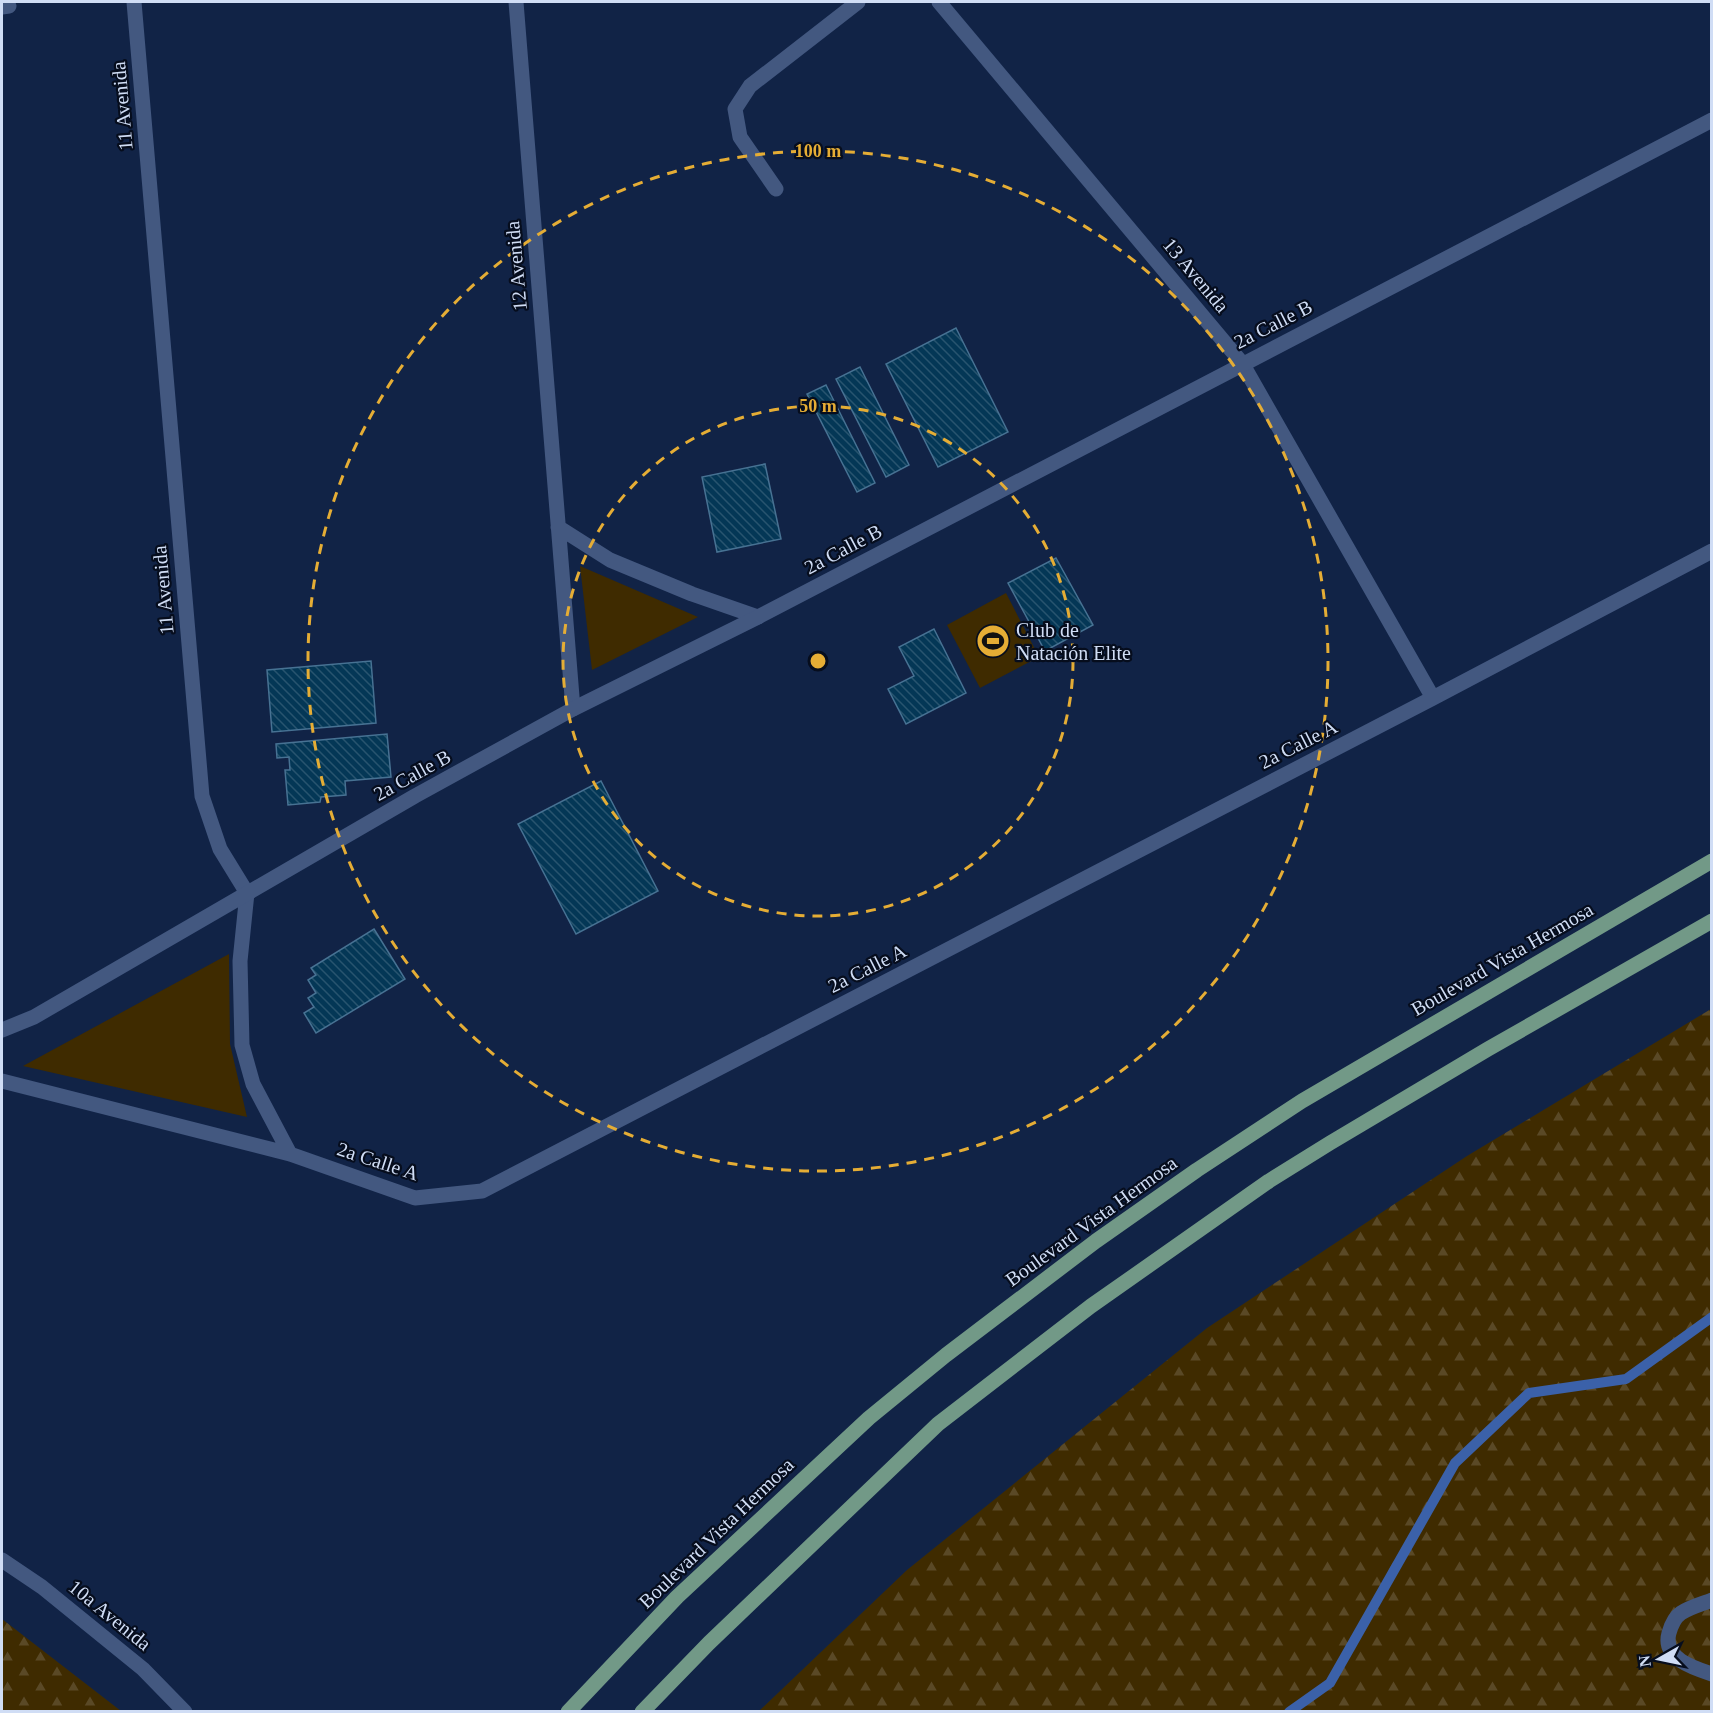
<svg xmlns="http://www.w3.org/2000/svg" width="1713" height="1713" font-family="Georgia,serif">
<style>
.forest{fill:url(#forest-firs)}
.green{fill:#3f2b00}
.lines{fill:none;stroke-linecap:round;stroke-linejoin:round}
.stream{stroke:#3b61a9;stroke-width:10}
.building{fill:url(#building-back-hatch);stroke:#477293;stroke-width:1.5}
.lane{stroke:#435880;stroke-width:15}
.street{stroke:#435880;stroke-width:15}
.secondary{stroke:#435880;stroke-width:15}
.primary{stroke:#729987;stroke-width:15}
.ring{fill:none;stroke:#e5ad35;stroke-width:3;stroke-dasharray:10 8}
.labels{text-anchor:middle;stroke-width:4.5;stroke-linejoin:round;paint-order:stroke}
.street-label{font-size:20px;fill:#d0ddf5;stroke:#060d1d}
.poi-label{font-size:20px;fill:#d0ddf5;stroke:#060d1d;text-anchor:start}
.centre{fill:#e5ad35;stroke:#060d1d;stroke-width:3}
.ring-label{font-size:18px;text-anchor:middle;font-weight:bold;fill:#e5ad35;stroke:#060d1d;stroke-width:4.5;stroke-linejoin:round;paint-order:stroke}
</style>
<defs>
<pattern id="forest-firs" width="22" height="20" patternUnits="userSpaceOnUse" patternTransform="scale(1.5)"><rect width="22" height="20" fill="#3f2b00"/><path d="M5 1l3.5 6h-7zM16 11l3.5 6h-7z" fill="#5a4926"/></pattern>
<pattern id="building-back-hatch" width="6" height="6" patternUnits="userSpaceOnUse" patternTransform="scale(1.5)"><rect width="6" height="6" fill="#043756"/><path d="M-1 5l2 2M0 0l6 6M5-1l2 2" fill="none" stroke="#28546f"/></pattern>
</defs>
<rect width="100%" height="100%" fill="#112346"/>
<path class="forest" d="M1711,1009V1711L758,1712L907,1570L1207,1328L1467,1156Z
M2,1619L121,1711H2Z"/>
<path class="green" d="M580,566L698,617L592,670Z
M1006,593L1039,657L980,688L947,625Z
M229,954L230,1044L247,1117L23,1066Z"/>
<g class="lines">
<path class="stream" d="M1289,1712L1330,1683L1455,1463L1529,1393L1626,1379L1712,1317"/>
</g>
<path class="building" d="M956,328L1008,432L938,467L886,364Z
M860,367L909,465L886,477L836,379Z
M826,385L875,483L857,492L807,394Z
M765,464L781,539L717,552L702,477Z
M1056,558L1093,625L1045,651L1008,583Z
M934,629L966,693L906,724L888,689L914,676L899,647Z
M371,661L376,723L272,732L267,670Z
M387,734L391,777L345,781L346,795L321,797L320,802L288,805L285,770H290L289,757L277,758L276,744Z
M601,781L658,891L576,934L518,824Z
M374,929L405,979L316,1033L304,1013L314,1007L308,998L316,993L308,980L316,975L311,968Z"/>
<g class="lines">
<path class="lane" d="M2,7L9,6"/>
<path class="street" d="M134,2L202,796L220,849L247,893L240,961L242,1045L253,1084L290,1154
M516,2L573,709
M939,2L1242,363L1433,698
M776,189L740,137L735,109L750,86L858,2
M558,527L610,560L692,594L758,617
M2,1081L290,1154L415,1198L482,1191L1433,698L1712,551
M1712,1600C1702,1604 1690,1607 1681,1613C1675,1617 1671,1626 1669,1633C1662,1658 1693,1668 1712,1674"/>
<path class="secondary" d="M2,1030L34,1017L415,796L573,709L758,617L1712,120
M2,1560L42,1587L143,1669L185,1712"/>
<path class="primary" d="M568,1712L677,1597L869,1418L946,1355L1096,1241L1197,1170L1302,1101L1712,861
M642,1712L709,1643L938,1424L1091,1306L1269,1181L1330,1143L1488,1049L1712,921"/>
</g>
<g class="ring">
<circle cx="818" cy="661" r="255"/>
<circle cx="818" cy="661" r="510"/>
</g>
<defs>
<symbol id="stadium-disc" viewBox="-11 -11 22 22"><circle r="9.5" fill="#e5ad35" stroke="#060d1d"/><path d="M0-5a6.5 5 0 1 0 0 10a6.5 5 0 1 0 0-10ZM-3.5-1.8h7v3.6h-7Z" fill="#111"/></symbol>
</defs>
<g fill-rule="evenodd">
<use href="#stadium-disc" x="974" y="622" width="38" height="38"/>
</g>
<g class="labels">
<g class="street-label">
<text transform="translate(122 106) rotate(-95)" y="7">11 Avenida</text>
<text transform="translate(516 266) rotate(-95)" y="7">12 Avenida</text>
<text transform="translate(1196 275) rotate(50)" y="7">13 Avenida</text>
<text transform="translate(1273 324) rotate(-27)" y="7">2a Calle B</text>
<text transform="translate(843 549) rotate(-28)" y="7">2a Calle B</text>
<text transform="translate(163 590) rotate(-95)" y="7">11 Avenida</text>
<text transform="translate(1298 744) rotate(-27)" y="7">2a Calle A</text>
<text transform="translate(412 775) rotate(-29)" y="7">2a Calle B</text>
<text transform="translate(1502 959) rotate(-30)" y="7">Boulevard Vista Hermosa</text>
<text transform="translate(867 968) rotate(-27)" y="7">2a Calle A</text>
<text transform="translate(378 1161) rotate(18)" y="7">2a Calle A</text>
<text transform="translate(1091 1221) rotate(-36)" y="7">Boulevard Vista Hermosa</text>
<text transform="translate(716 1533) rotate(-44)" y="7">Boulevard Vista Hermosa</text>
<text transform="translate(110 1615) rotate(39)" y="7">10a Avenida</text>
</g>
<g class="poi-label">
<text x="1016" y="637">Club de<tspan x="1016" dy="23">Natación Elite</tspan></text>
</g>
</g>
<circle cx="818" cy="661" r="9" class="centre"/>
<g class="ring-label">
<text x="818" y="157">100 m</text>
<text x="818" y="412">50 m</text>
</g>
<rect width="1713" height="1713" fill="none" stroke="#d0ddf5" stroke-width="6"/>
<g transform="translate(1659 1659) rotate(261)" stroke="#060d1d" stroke-width="4.5" paint-order="stroke">
<path d="M0-4.5L10 22L0 15L-10 22Z" fill="#d0ddf5"/>
<text y="-9" font-size="16" font-weight="bold" text-anchor="middle" fill="#d0ddf5">N</text>
</g>
</svg>
